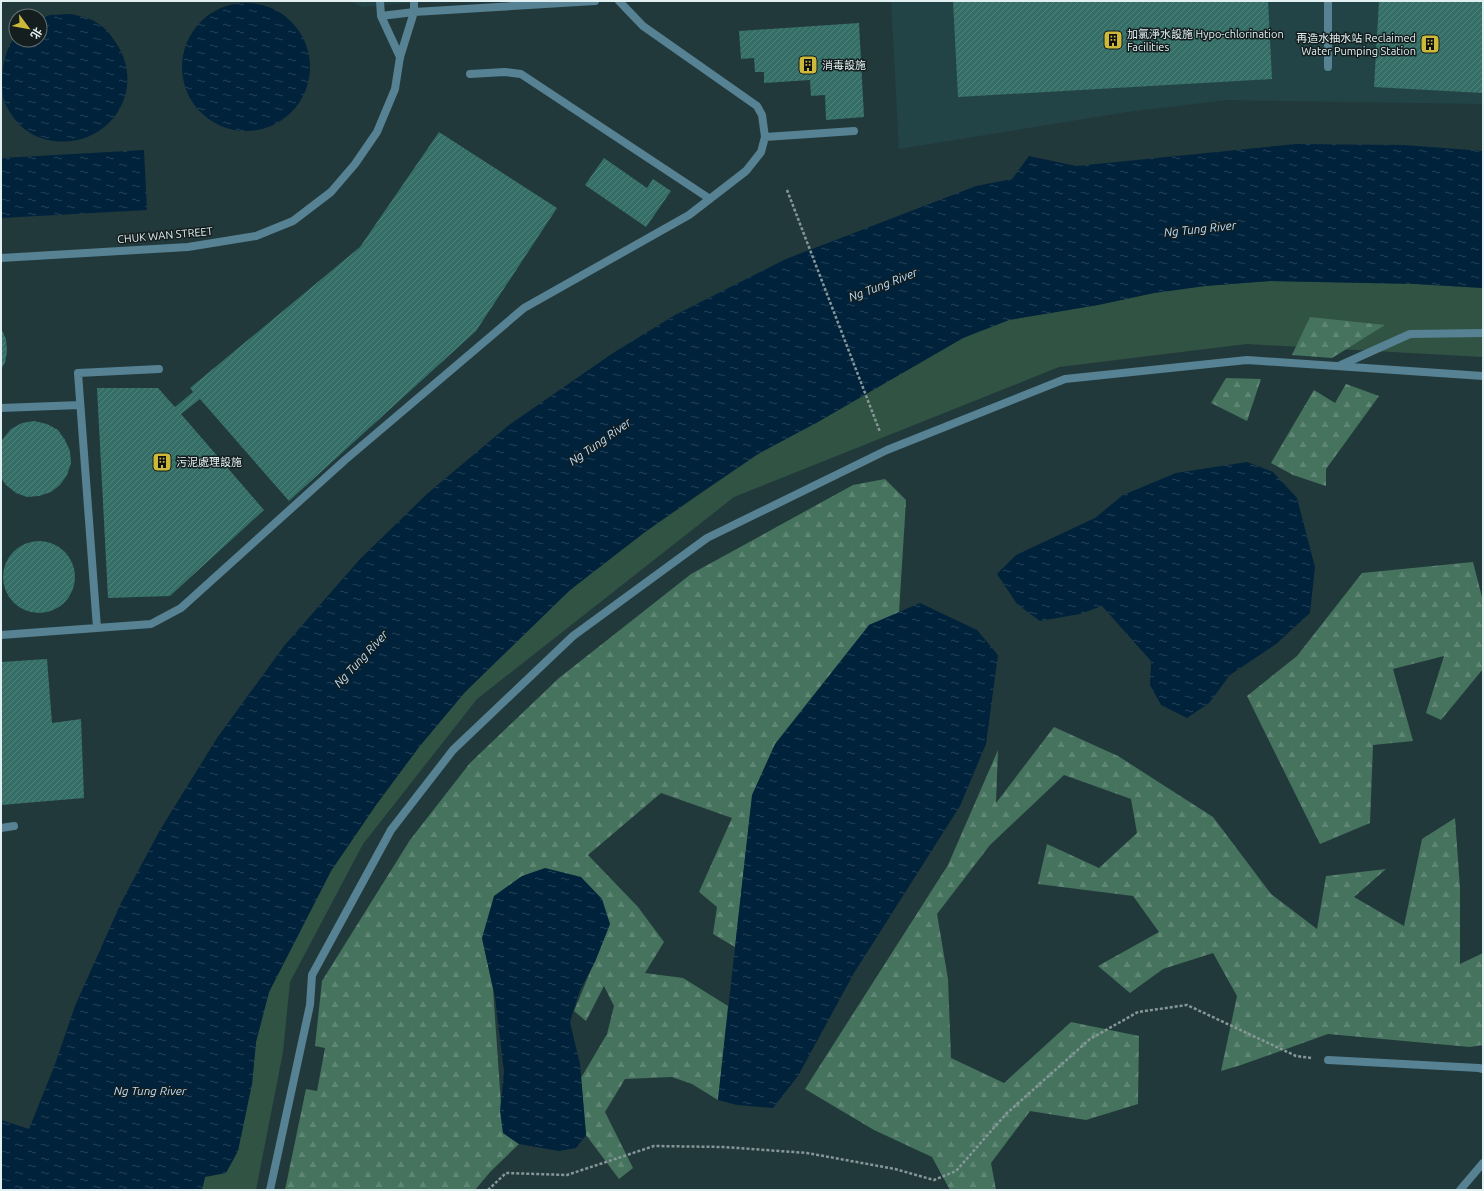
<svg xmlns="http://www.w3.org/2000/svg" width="1484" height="1191" font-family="Ubuntu,'Noto Sans SC',sans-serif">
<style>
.built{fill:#234446}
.green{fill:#315343}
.forest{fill:url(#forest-firs)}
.water{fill:url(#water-ripples)}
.building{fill:url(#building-hatch)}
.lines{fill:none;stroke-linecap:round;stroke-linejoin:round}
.path{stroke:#859799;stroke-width:2.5;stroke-dasharray:3 2;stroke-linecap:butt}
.lane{stroke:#568293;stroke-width:8}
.street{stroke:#568293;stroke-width:8}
.labels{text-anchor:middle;stroke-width:3;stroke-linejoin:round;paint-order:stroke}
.poi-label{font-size:11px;fill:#e3f0f2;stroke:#141e1f;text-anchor:start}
.street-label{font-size:11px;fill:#e3f0f2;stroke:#141e1f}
.water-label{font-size:12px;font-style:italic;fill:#bddffd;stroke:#141e1f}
</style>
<defs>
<pattern id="forest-firs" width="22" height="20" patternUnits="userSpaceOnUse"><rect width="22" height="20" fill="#45735d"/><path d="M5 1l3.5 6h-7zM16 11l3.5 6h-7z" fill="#608775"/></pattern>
<pattern id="water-ripples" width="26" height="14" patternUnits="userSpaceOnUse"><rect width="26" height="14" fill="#00223b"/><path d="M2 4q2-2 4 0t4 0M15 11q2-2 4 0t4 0" fill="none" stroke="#254258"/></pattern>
<pattern id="building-hatch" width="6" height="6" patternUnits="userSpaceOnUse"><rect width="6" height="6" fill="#346e66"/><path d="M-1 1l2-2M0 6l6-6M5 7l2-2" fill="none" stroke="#51837c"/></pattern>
</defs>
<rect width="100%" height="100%" fill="#22393b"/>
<path class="built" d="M349,1H433L363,7Z
M891,1H1483V104L1227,100L1127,112L899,149Z"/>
<path class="green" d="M1270,281L1416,284L1483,288V357L1247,344L1059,367L734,497L477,699L363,844L290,982L283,1052L256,1190H202L205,1177L252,1084L256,1042L269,992L331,871L376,805L419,747L465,692L570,590L645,532L758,454L816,423L963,338L1009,320L1098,305L1154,293L1205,286Z"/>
<path class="forest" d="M1310,317L1385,325L1332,358L1292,355Z
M1226,378L1261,379L1247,421L1211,403Z
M1346,384L1379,396L1326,469V486L1293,475L1271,463L1314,390L1335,403Z
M885,479L906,500L899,613L869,625L751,805L735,947L713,934L717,907L699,892L732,818L661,793L588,855L638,907L664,942L645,973L683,978L728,1006L718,1100L692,1084L672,1077L625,1079L605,1112L633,1168L619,1179L586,1135L581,1078L607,1034L614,1006L604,986L586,1021L574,1011L607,931L482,938L493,989L503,1133L519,1144L491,1171L475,1190H285L306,1089L317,1091L325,1048L315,1046L322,981L410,840L470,763L559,678L691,574L853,485Z
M1473,562L1483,601V669L1441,720L1426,713L1444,656L1393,669L1413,741L1373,745L1370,823L1320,844L1247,696L1297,656L1362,573Z
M1054,727L1118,756L1213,817L1271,894L1317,929L1326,876L1386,869L1354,897L1404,926L1422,839L1455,818L1460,888V964L1483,953V1045L1470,1047L1328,1034L1241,1065L1221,1071L1237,996L1213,953L1163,969L1130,993L1098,966L1159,932L1133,896L1038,884L1047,844L1099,868L1137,833L1131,799L1064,775L990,845L937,914L948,979L951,1058L1004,1083L1071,1022L1139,1036L1138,1104L1086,1120L1030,1111L991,1163L996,1190H950L932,1157L874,1130L805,1089L948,865L998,750L996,803Z"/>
<path class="water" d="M182 67a64 64 0 1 1 128 0a64 64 0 1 1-128 0Z
M71,14C78,16 86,17 92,20C101,24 109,32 114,40C149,87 111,148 54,141C29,138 14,123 4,101C0,82 2,51 16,36V40H40V19L50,15Z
M1296,144L1404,145L1483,151V288L1416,284L1270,281L1205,286L1154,293L1098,305L1009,320L963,338L816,423L758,454L696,496L645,532L570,590L465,692L419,747L376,805L331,871L269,992L256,1042L252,1084L238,1151L226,1173L205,1177L202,1190H1V1120L29,1129L54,1067L75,1006L121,903L160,830L217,738L284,646L360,559L428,493L509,425L613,353L675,315L786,259L976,186L1012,179L1029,156L1076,166Z
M144,150L147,210L1,218V158Z
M1247,462L1273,472L1297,498L1315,567L1310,613L1276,644L1230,675L1209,703L1187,718L1161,705L1150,685L1151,661L1102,606L1080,614L1040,621L1017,604L997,574L1016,555L1095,518L1123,495L1176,473Z
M920,603L977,630L998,655L986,744L960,806L854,973L798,1076L773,1108L737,1105L718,1100L752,795L775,744L869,625Z
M545,868L581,877L602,899L610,924L595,962L580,990L570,1022L580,1064L586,1135L576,1148L559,1151L519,1144L503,1133L500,1111L504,1072L495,997L482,938L494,896L522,876Z"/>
<path class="building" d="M953,1H1268L1272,79L958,97Z
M1379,1H1483V93L1374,87Z
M859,23L864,117L826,120L825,95L811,96L810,80L764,83V72H755L754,58L741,59L739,31Z
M439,132L557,208L476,331L289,501L200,399L181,414L264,510L170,596L108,598L97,388H158L175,407L193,392L190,388L360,247Z
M604,158L647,188L653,179L671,191L646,227L585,185Z
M1,328L6,339L7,351L5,363L1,369Z
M34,421L47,424L58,430L65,440L70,451L71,463L67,475L60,485L51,492L39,496L27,497L16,493L6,485L1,478V441L11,429L22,423Z
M3 577a36 36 0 1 1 72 0a36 36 0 1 1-72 0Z
M47,659L52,723L81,719L84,798L1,805V662Z"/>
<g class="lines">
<path class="path" d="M787,190L880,432
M488,1190L506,1173L567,1175L654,1146L724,1147L807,1153L895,1169L934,1180L956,1171L1006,1114L1090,1039L1138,1012L1187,1005L1296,1056L1311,1058"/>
<path class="lane" d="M380,1L381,16L400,57
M619,1L643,26L757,106L762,115L765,137
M381,16L414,12L595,1
M400,57L414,12V1
M1328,67V1
M470,74L505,72L521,74L710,199
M1341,365L1410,334L1483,333
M1,408L80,405
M97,628L78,373L159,369
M1,635L151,624L181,608L345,460L524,308L689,215L746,171L761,152L765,137L854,131
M1,828L14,826
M1328,1060L1479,1068L1483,1069
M270,1190L310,1005L312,975L391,830L453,750L573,636L707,538L887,450L1065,379L1247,360L1483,376"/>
<path class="street" d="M1,258L188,247L256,236L293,221L331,192L355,164L377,132L395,89L400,57
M1460,1190L1483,1163"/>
</g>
<defs>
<symbol id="building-square" viewBox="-11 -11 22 22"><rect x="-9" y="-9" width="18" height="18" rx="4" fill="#ccb939" stroke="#141e1f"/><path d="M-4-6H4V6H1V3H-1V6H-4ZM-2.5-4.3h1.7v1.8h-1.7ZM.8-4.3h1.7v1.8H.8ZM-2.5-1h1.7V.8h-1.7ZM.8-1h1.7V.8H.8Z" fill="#111"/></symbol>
</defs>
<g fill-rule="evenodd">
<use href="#building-square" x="1102" y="29" width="22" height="22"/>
<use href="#building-square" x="1419" y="33" width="22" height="22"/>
<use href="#building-square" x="797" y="54" width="22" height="22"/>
<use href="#building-square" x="151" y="451" width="22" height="22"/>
</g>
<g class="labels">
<g class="poi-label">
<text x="1127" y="38">加氯淨水設施 Hypo-chlorination<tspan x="1127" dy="13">Facilities</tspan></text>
<text x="1416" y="42" text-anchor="end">再造水抽水站 Reclaimed<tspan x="1416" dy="13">Water Pumping Station</tspan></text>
<text x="822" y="69">消毒設施</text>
<text x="176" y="466">污泥處理設施</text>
</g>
<g class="street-label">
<text transform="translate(165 235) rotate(-5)" y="4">CHUK WAN STREET</text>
</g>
<g class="water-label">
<text transform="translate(1200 229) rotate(-6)" y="4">Ng Tung River</text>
<text transform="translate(883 285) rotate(-21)" y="4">Ng Tung River</text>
<text transform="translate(600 442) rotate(-35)" y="4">Ng Tung River</text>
<text transform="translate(361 659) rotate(-47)" y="4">Ng Tung River</text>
<text x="150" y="1095">Ng Tung River</text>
</g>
</g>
<rect width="1484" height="1191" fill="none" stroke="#e3f0f2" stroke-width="4"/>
<g transform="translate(28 28) rotate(122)"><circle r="19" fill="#141e1f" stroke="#677273"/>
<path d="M0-3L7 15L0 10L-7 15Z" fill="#ccb939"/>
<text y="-6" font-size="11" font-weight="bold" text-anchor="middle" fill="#e3f0f2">北</text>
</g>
</svg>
